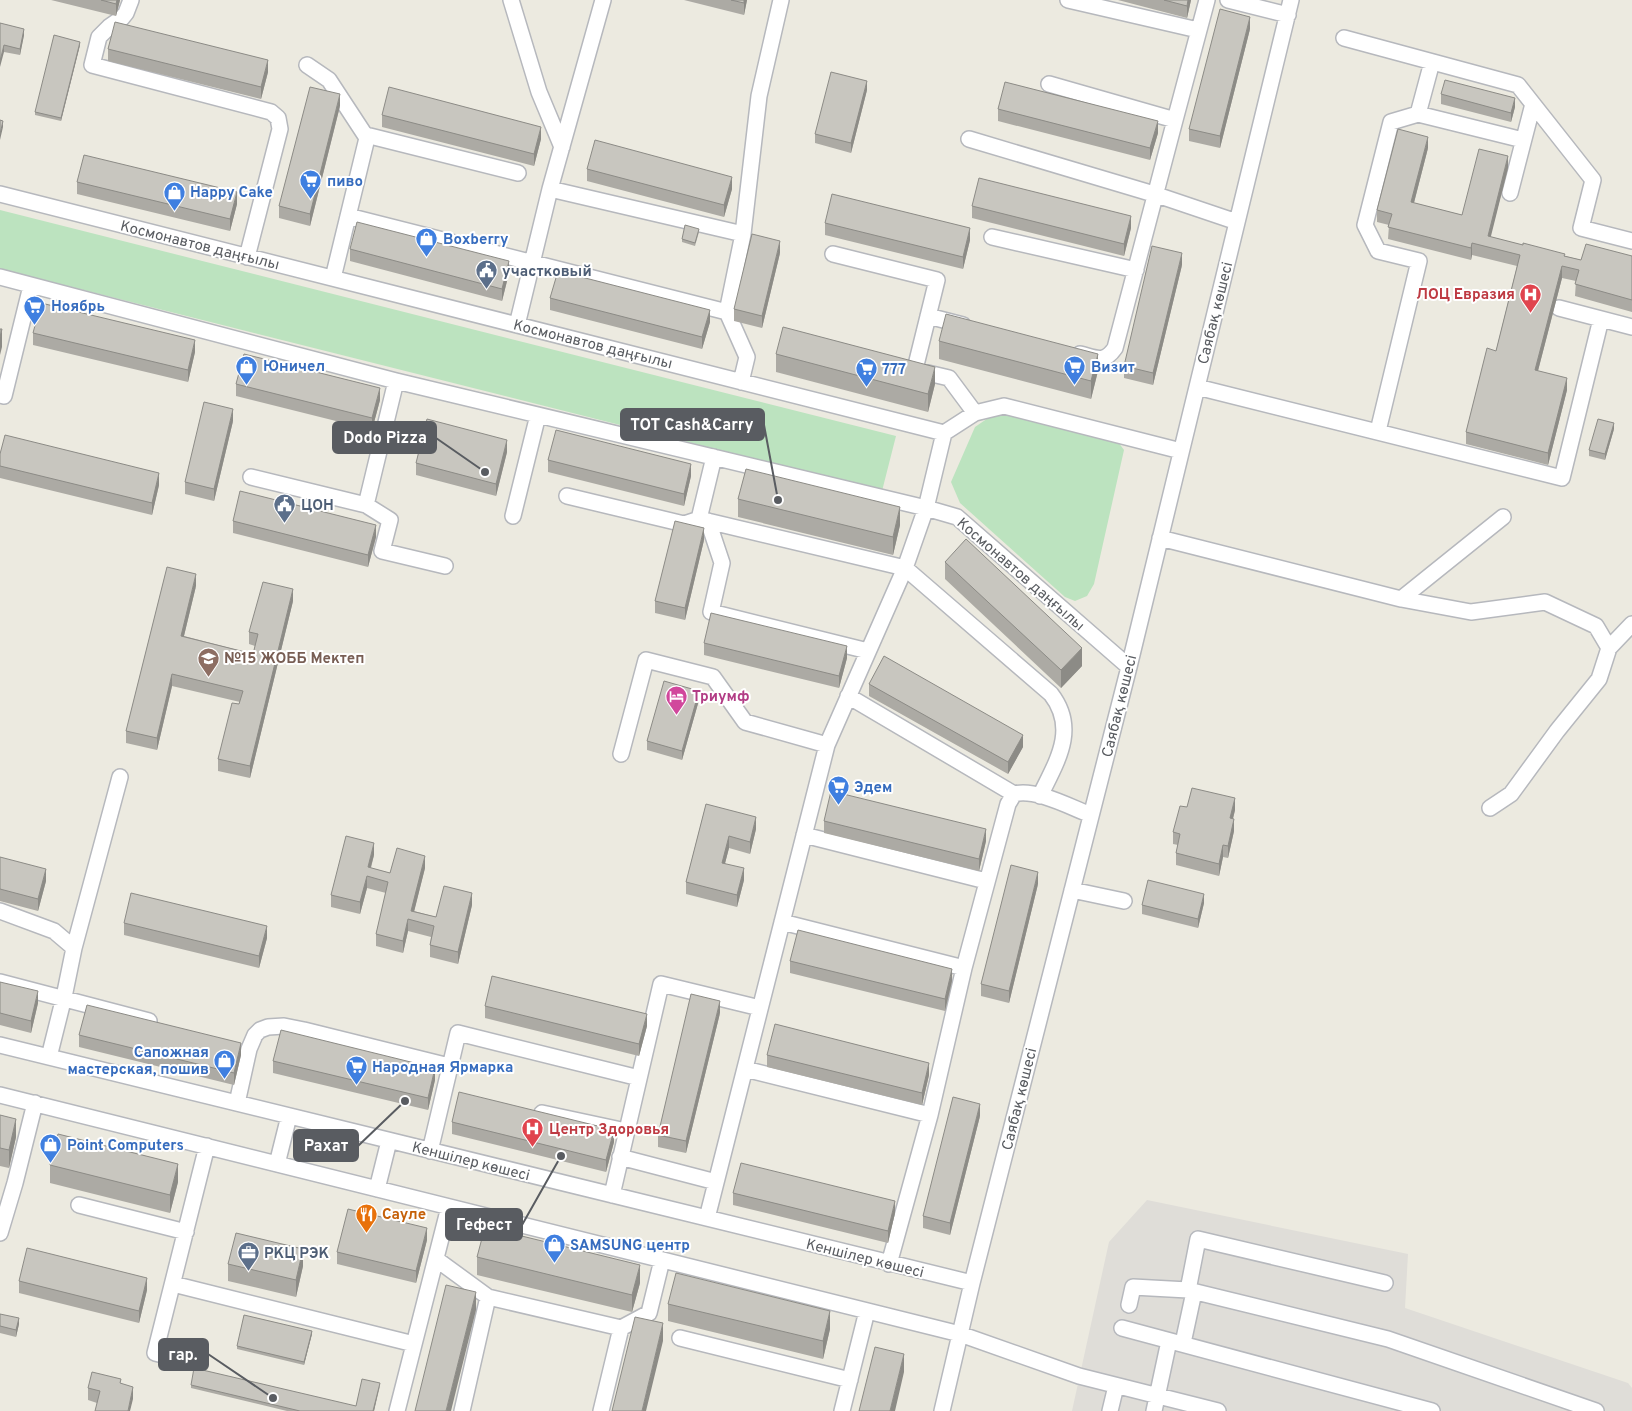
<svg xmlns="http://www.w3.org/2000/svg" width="1632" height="1411" font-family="Overpass,sans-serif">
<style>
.industrial{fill:#dfddd8}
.green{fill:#bce3bf}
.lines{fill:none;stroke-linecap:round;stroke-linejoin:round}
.minor-casing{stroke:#b6b8bd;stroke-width:18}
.minor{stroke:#fff;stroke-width:15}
.wall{fill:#acaaa4}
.shaded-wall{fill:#8c8b86}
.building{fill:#c8c6bf;stroke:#8c8b86}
.labels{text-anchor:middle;stroke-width:4;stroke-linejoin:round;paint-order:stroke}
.shop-label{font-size:15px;font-weight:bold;fill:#366cbe;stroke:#fff;text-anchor:start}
.street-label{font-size:15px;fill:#595c61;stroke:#fff}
.service-label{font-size:15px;font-weight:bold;fill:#4e5e75;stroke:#fff;text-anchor:start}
.health-label{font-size:15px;font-weight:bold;fill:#be3a42;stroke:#fff;text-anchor:end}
.education-label{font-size:15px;font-weight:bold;fill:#785e54;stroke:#fff;text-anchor:start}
.hotel-label{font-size:15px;font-weight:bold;fill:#b23c85;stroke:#fff;text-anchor:start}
.food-label{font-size:15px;font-weight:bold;fill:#c56008;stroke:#fff;text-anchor:start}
.leader{fill:none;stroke:#595c61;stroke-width:2}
.callout-dot{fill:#595c61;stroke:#fff;stroke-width:2}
.callout{fill:#595c61;stroke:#595c61;stroke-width:2}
.callout-label{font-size:16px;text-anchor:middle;font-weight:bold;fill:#fff}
</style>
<rect width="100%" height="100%" fill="#eceae0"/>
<path class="industrial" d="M1147,1200L1408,1254L1405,1308L1628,1383L1632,1388V1411H1072L1109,1242Z"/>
<path class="green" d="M0,210L896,436L882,491L0,269Z
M1008,415L1116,439L1124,450L1094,584L1087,596L1075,601L1065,597L960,503L951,482L975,427L991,416Z"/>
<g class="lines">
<defs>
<path id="minor" d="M131,0L126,13L122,18L109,27L99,37L92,65L271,112L278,118L280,129L247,257
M511,0L539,92L562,147
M1068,0L1198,30
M1228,0L1288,15
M1344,38L1518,85L1593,180L1581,228L1632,241
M307,65L329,80L367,138
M1049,84L1175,120L1207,0
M1418,114L1523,140
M969,139L1157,195L1237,222
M550,189L743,234L727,312L747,357L741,382
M1510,193L1533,104
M0,194L944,433L975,413L1004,406L1181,451
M348,216L727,312
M743,234L759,96L781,0
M992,237L1136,270
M833,254L937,280L915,369
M0,277L396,381L926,508L957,517L1129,667
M333,278L367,138L370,136L518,173
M1559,308L1632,327
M928,316L963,325
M517,325L550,189L603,0
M1080,354C1096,358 1104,364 1115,348L1175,120
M915,370L949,378L975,413
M1197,387L1562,478L1601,319
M0,395L4,396L31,286
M1378,431L1419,261L1378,251L1365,225L1391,122L1418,114L1432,62
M251,477L366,505L396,381
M567,496L684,524L699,519L905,568L1051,694C1078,729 1057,761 1040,796
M366,505L390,520L382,551L445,566
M513,516L538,415
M699,519L714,457
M708,521L722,563L711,612L868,651
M1160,538L1401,599L1503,517
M1401,599L1471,612L1545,602L1596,626L1609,648L1599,679L1557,731L1511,794L1490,808
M1609,648L1632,624
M848,696L1014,794
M621,754L646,660L713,677L745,722L827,745
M804,835L986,881
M1072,890L1124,901
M0,911L54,931L74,948
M782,922L964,968
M0,982L149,1021
M0,1045L972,1283
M49,1057L64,997L74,948L120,777
M745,1069L930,1115
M0,1095L960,1334L1079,1376L1218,1411
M237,1103L249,1049L255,1035L260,1030L268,1027L284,1026L304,1030L449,1066
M542,1113L626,1131
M430,1151L458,1033L639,1078
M620,1157L716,1182
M277,1164L289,1116
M377,1189L389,1141
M612,1195L661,984L760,1008
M79,1205L186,1232
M707,1218L827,745L905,568L926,508L944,433
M0,1233L15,1183L35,1103
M436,1259L488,1297
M889,1264L930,1115L964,968L1008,804L1014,794C1035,788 1070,807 1091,815
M173,1284L414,1344
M1188,1290L1198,1239L1385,1283
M1129,1305L1133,1287L1188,1290L1388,1339L1596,1411
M621,1328L649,1313L662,1260
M1122,1328L1432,1411
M680,1338L850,1380
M1183,1343L1194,1292
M183,1360L155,1353L207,1146
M397,1411L449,1207
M462,1411L488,1297L621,1328L601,1411
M842,1411L867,1311
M942,1411L972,1283L1129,667L1291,0
M1110,1411L1116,1386
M1154,1411L1169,1341"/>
</defs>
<use href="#minor" class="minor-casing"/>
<use href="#minor" class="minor"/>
</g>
<path class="wall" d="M51,0H120L116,16Z
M684,0H747L744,15Z
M1118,0H1191L1187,18Z
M0,23L24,35L20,55L4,52Z
M1250,29L1220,148L1189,141V129Z
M80,45L61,121L35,115V112Z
M108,49L268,72L261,99L108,61Z
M867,90L851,153L815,143V134Z
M1441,94L1515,107L1511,122L1441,104Z
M340,106L310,226L279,218V206Z
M998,109L1158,133L1150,160L998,121Z
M382,115L541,139L534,166L382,127Z
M1428,148L1414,203L1462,215L1508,168L1490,237L1581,260L1632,256V312L1575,296L1576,281L1562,278L1538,371L1567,390L1548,465L1466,444V432L1496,351L1517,266L1472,255L1471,260L1388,239L1389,225L1377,222V210Z
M587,169L732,189L724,217L587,181Z
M77,182L237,204L230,231L77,194Z
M972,206L1131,228L1124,256L972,218Z
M825,223L970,240L963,269L825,235Z
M699,232L695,246L682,242V239Z
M350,249L509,273L502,301L350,261Z
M780,253L762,328L734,321V309Z
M1182,265L1153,385L1124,378V366Z
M550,298L710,322L702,349L550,310Z
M33,333L195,352L188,382L33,345Z
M939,341L1098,371L1091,399L939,359Z
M776,354L935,384L928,412L776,372Z
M236,384L380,400L372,430L236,396Z
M233,421L214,501L185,494V482Z
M1614,429L1605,460L1589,456V450Z
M507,452L496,496L416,475V463Z
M0,454L159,485L152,515L0,478Z
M548,460L691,476L684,506L548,472Z
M738,499L900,525L893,555L738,517Z
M233,521L376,537L368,567L233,533Z
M704,540L685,620L655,613V601Z
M945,562L1082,666L1061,688L945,579Z
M196,586L184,636L253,654L255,646L249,644V632L293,601L250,778L218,771V759L240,702L172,686L157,750L126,743V731Z
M704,643L847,658L839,688L704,655Z
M869,684L1023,747L1008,774L869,696Z
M699,700L682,760L647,750V741Z
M706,804L756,829L750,854L729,848L725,863L744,880L737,907L686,894V882Z
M1187,807L1235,810L1233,819L1234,831L1228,858L1223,857L1219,876L1176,865V853L1178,845L1173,844V832Z
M824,821L986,841L979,871L824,833Z
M374,855L371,868L390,873L425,868L414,911L436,917L472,905L458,964L430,957V945L431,937L408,931L403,953L376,946V934L386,893L367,888L360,914L331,907V895Z
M0,857L46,881L38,911L0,901Z
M1038,884L1009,1003L981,996V984Z
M1204,903L1198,928L1142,914V905Z
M124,923L267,938L259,968L124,935Z
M790,961L952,981L945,1011L790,973Z
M0,982L38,1003L31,1033L0,1025Z
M485,1006L647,1026L639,1056L485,1018Z
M720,1013L686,1153L658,1147V1135Z
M79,1035L241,1055L234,1085L79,1047Z
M767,1055L929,1075L922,1105L767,1067Z
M273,1061L435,1080L428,1110L273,1073Z
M0,1115L16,1137L9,1168L0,1166Z
M980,1116L950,1235L923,1228V1216Z
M452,1122L614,1142L606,1172L452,1134Z
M50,1165L178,1182L170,1213L50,1183Z
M733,1193L895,1213L888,1243L733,1205Z
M427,1240L416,1283L337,1264V1252Z
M477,1257L640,1283L632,1312L477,1275Z
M228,1264L303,1266L296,1297L228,1281Z
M19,1281L147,1290L139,1323L19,1293Z
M668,1304L830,1329L823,1359L668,1321Z
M0,1314L19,1324L16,1337L0,1333Z
M312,1334L304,1365L237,1349V1346Z
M121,1384L133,1399L97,1403L88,1400V1388Z
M191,1385L356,1406L380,1386L374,1411H287L191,1388Z"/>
<path class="shaded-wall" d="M117,0H120L116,16V4Z
M744,0H747L744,15Z
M1188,0H1191L1187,18V6Z
M1250,17V29L1220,148V136Z
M24,29V35L20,55V49Z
M80,42V45L61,121V118Z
M4,45V52L0,67V61Z
M268,60V72L261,99V87Z
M867,81V90L851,153V143Z
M340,94V106L310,226V214Z
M1515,98V107L1511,122V113Z
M3,121V127L0,140V134Z
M1158,121V133L1150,160V148Z
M541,127V139L534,166V154Z
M1428,137V148L1411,214V202Z
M1508,156V168L1488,248V236Z
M732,177V189L724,217V205Z
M237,192V204L230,231V219Z
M1131,216V228L1124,256V244Z
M970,228V240L963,269V257Z
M780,241V253L762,328V316Z
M1472,243V255L1471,260V248Z
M1182,253V265L1153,385V373Z
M509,261V273L502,301V289Z
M1562,266V278L1535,382V370Z
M710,310V322L702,349V337Z
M2,329V347L0,355V337Z
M195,340V352L188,382V370Z
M1098,354V371L1091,399V381Z
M935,367V384L928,412V394Z
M1567,378V390L1548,465V453Z
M380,388V400L372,430V418Z
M233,409V421L214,501V489Z
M1614,423V429L1605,460V454Z
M507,440V452L496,496V484Z
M691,464V476L684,506V494Z
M159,473V485L152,515V503Z
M900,507V525L893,555V537Z
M376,525V537L368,567V555Z
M704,528V540L685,620V608Z
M196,574V586L181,648V636Z
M293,589V601L250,778V766Z
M847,646V658L839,688V676Z
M1082,648V666L1061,688V670Z
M172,674V686L157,750V738Z
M699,691V700L682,760V751Z
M1023,735V747L1008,774V762Z
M1235,798V810L1230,830V818Z
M756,817V829L750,854V842Z
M1234,819V831L1228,858V846Z
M986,829V841L979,871V859Z
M729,836V848L722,875V863Z
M374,843V855L368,877V867Z
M1223,845V857L1219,876V864Z
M425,856V868L412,920L411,911Z
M744,868V880L737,907V895Z
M46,869V881L38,911V899Z
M1038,872V884L1009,1003V991Z
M367,876V888L360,914V902Z
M472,893V905L458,964V952Z
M1204,894V903L1198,928V919Z
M408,919V931L403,953V941Z
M267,926V938L259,968V956Z
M952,969V981L945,1011V999Z
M38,991V1003L31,1033V1021Z
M720,1001V1013L686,1153V1141Z
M647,1014V1026L639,1056V1044Z
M241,1043V1055L234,1085V1073Z
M929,1063V1075L922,1105V1093Z
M435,1068V1080L428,1110V1098Z
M980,1104V1116L950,1235V1223Z
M16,1119V1137L9,1168V1150Z
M614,1130V1142L606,1172V1160Z
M178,1164V1182L170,1213V1195Z
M895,1201V1213L888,1243V1231Z
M427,1228V1240L416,1283V1271Z
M303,1249V1266L296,1297V1280Z
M640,1265V1283L632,1312V1295Z
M147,1278V1290L139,1323V1311Z
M476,1292V1310L451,1411H446Z
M830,1311V1329L823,1359V1341Z
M19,1318V1324L16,1337V1330Z
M663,1323V1341L646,1411H642Z
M312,1331V1334L304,1365V1362Z
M904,1354V1372L895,1411H890Z
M380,1383L374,1411H373Z
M133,1387V1399L130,1411H128Z"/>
<path class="building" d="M101,0H117L116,4Z
M731,0H744V3Z
M1164,0H1188L1187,6Z
M1220,9L1250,17L1220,136L1189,129Z
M115,22L268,60L261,87L108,49Z
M0,23L24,29L20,49L4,45L0,61Z
M54,35L80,42L61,118L35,112Z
M831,72L867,81L851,143L815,134Z
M1445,80L1515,98L1511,113L1441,94Z
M1005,82L1158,121L1150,148L998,109Z
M310,87L340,94L310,214L279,206Z
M389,87L541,127L534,154L382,115Z
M0,120L3,121L0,134Z
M1398,129L1428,137L1411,202L1462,215L1479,149L1508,156L1488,236L1523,245V243L1565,254L1564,256L1581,260L1586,244L1632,256V300L1575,284L1579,270L1562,266L1535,370L1567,378L1548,453L1466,432L1487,348L1496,351L1520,255L1472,243L1471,248L1388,227L1392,214L1377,210Z
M595,140L732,177L724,205L587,169Z
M84,155L237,192L230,219L77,182Z
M979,178L1131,216L1124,244L972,206Z
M832,194L970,228L963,257L825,223Z
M357,222L509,261L502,289L350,249Z
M685,225L699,229L695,243L682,239Z
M752,234L780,241L762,316L734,309Z
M1152,246L1182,253L1153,373L1124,366Z
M558,271L710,310L702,337L550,298Z
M41,303L195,340L188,370L33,333Z
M946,314L1098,354L1091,381L939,341Z
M783,327L935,367L928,394L776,354Z
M0,329H2L0,337Z
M244,354L380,388L372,418L236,384Z
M204,402L233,409L214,489L185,482Z
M427,419L507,440L496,484L416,463Z
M1598,419L1614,423L1605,454L1589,450Z
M556,430L691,464L684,494L548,460Z
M5,435L159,473L152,503L0,466V454Z
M746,469L900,507L893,537L738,499Z
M240,491L376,525L368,555L233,521Z
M675,521L704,528L685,608L655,601Z
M966,539L1082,648L1061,670L945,562Z
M167,567L196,574L181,636L253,654L258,634L249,632L263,582L293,589L250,766L218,759L232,703L239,704L243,691L172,674L157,738L126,731Z
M711,613L847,646L839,676L704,643Z
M884,656L1023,735L1008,762L869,684Z
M664,681L699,691L682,751L647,741Z
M1192,788L1235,798L1230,818L1234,819L1228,846L1223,845L1219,864L1176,853L1180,834L1173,832L1180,806L1187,807Z
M831,791L986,829L979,859L824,821Z
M706,804L756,817L750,842L729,836L722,863L744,868L737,895L686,882Z
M346,836L374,843L368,867L390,873L397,848L425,856L411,911L436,917L444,886L472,893L458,952L430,945L434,926L408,919L403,941L376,934L388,882L367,876L360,902L331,895Z
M0,857L46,869L38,899L0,889Z
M1011,865L1038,872L1009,991L981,984Z
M1148,880L1204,894L1198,919L1142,905Z
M131,893L267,926L259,956L124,923Z
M798,930L952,969L945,999L790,961Z
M492,976L647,1014L639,1044L485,1006Z
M0,982L38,991L31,1021L0,1013Z
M691,994L720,1001L686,1141L658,1135Z
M87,1005L241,1043L234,1073L79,1035Z
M775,1024L929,1063L922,1093L767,1055Z
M281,1030L435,1068L428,1098L273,1061Z
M459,1092L614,1130L606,1160L452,1122Z
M953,1097L980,1104L950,1223L923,1216Z
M0,1115L16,1119L9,1150L0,1148Z
M58,1134L178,1164L170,1195L50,1165Z
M741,1163L895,1201L888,1231L733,1193Z
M348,1209L427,1228L416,1271L337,1252Z
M485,1227L640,1265L632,1295L477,1257Z
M236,1233L303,1249L296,1280L228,1264Z
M27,1248L147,1278L139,1311L19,1281Z
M676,1273L830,1311L823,1341L668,1304Z
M446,1285L476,1292L446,1411H415Z
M0,1314L19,1318L16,1330L0,1326Z
M244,1315L312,1331L304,1362L237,1346Z
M635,1317L663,1323L642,1411H612Z
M875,1347L904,1354L890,1411H859Z
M194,1368L356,1406L362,1379L380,1383L373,1411H300L191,1385Z
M92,1372L121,1379L120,1383L133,1387L128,1411H95L100,1391L88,1388Z"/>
<defs>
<symbol id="supermarket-pin" viewBox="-11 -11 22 30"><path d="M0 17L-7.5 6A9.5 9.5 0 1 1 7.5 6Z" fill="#3f7fe0" stroke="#fff"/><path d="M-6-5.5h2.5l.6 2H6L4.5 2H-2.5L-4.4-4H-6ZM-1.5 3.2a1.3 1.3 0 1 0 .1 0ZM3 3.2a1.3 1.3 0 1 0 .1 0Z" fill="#fff"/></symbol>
<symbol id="shop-pin" viewBox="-11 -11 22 30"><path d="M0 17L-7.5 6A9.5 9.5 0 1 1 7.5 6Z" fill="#3f7fe0" stroke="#fff"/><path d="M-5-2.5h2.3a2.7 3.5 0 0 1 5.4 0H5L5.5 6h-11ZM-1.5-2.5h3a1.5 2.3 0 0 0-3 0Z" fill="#fff"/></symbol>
<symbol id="civic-pin" viewBox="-11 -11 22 30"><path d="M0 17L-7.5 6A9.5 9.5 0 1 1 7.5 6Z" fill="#5c6f8a" stroke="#fff"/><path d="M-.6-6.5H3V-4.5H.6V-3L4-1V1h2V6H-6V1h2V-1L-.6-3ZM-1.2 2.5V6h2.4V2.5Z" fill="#fff"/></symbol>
<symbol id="hospital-pin" viewBox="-11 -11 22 30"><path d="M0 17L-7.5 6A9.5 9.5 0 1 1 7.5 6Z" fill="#e0444e" stroke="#fff"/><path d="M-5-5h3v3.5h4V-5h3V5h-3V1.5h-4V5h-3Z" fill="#fff"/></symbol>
<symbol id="school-pin" viewBox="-11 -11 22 30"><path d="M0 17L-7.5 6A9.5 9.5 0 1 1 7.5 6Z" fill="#8d6e63" stroke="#fff"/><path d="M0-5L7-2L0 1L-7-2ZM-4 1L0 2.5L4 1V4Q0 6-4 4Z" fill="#fff"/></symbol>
<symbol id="hotel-pin" viewBox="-11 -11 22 30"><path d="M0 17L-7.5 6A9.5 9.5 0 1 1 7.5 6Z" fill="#d1479c" stroke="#fff"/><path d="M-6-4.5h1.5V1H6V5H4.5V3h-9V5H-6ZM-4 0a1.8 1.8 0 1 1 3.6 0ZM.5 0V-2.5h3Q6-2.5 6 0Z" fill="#fff"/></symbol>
<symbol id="restaurant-pin" viewBox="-11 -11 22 30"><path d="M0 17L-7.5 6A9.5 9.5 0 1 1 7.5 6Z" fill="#e8710a" stroke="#fff"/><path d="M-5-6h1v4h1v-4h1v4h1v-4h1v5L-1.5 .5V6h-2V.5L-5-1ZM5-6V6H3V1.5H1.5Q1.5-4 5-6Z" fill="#fff"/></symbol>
<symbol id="office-pin" viewBox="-11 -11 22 30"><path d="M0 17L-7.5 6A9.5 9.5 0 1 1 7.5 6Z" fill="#5c6f8a" stroke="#fff"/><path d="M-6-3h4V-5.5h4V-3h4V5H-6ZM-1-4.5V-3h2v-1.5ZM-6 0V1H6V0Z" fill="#fff"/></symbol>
</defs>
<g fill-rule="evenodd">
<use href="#supermarket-pin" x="298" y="168" width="25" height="34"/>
<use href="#shop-pin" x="162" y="180" width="25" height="34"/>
<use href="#shop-pin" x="414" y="226" width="25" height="34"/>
<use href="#civic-pin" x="474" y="258" width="25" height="34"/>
<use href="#hospital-pin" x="1518" y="282" width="25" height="34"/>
<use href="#supermarket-pin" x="22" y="294" width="25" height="34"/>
<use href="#shop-pin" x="234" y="354" width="25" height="34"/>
<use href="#supermarket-pin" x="1062" y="354" width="25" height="34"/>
<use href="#supermarket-pin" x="854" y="356" width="25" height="34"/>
<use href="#civic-pin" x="272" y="492" width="25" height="34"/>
<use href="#school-pin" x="196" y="646" width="25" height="34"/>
<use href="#hotel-pin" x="664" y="684" width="25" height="34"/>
<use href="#supermarket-pin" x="826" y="774" width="25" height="34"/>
<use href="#shop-pin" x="212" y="1048" width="25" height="34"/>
<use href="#supermarket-pin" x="344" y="1054" width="25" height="34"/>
<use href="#hospital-pin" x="520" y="1116" width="25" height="34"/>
<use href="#shop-pin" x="38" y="1132" width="25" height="34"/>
<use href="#restaurant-pin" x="354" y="1202" width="25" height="34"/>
<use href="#shop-pin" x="542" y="1232" width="25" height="34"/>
<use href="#office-pin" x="236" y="1240" width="25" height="34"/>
</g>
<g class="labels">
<g class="shop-label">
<text x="327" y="186">пиво</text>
<text x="190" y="197">Happy Cake</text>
<text x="443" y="244">Boxberry</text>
<text x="51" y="311">Ноябрь</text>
<text x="263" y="371">Юничел</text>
<text x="1091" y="372">Визит</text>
<text x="882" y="374">777</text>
<text x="854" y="792">Эдем</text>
<text x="209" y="1057" text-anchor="end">Сапожная<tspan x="209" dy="17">мастерская, пошив</tspan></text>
<text x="372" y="1072">Народная Ярмарка</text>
<text x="67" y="1150">Point Computers</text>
<text x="570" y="1250">SAMSUNG центр</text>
</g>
<g class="street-label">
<text transform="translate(200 245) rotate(14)" y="5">Космонавтов даңғылы</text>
<text transform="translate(1215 313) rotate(-76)" y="5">Саябақ көшесі</text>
<text transform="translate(593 344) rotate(14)" y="5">Космонавтов даңғылы</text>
<text transform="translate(1021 574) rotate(41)" y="5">Космонавтов даңғылы</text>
<text transform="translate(1119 706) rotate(-76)" y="5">Саябақ көшесі</text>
<text transform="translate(1019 1099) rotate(-76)" y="5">Саябақ көшесі</text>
<text transform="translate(471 1161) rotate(14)" y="5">Кеншілер көшесі</text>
<text transform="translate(865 1258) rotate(14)" y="5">Кеншілер көшесі</text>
</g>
<g class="service-label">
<text x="502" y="276">участковый</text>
<text x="301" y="510">ЦОН</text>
<text x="264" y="1258">РКЦ РЭК</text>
</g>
<g class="health-label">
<text x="1515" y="299">ЛОЦ Евразия</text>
<text x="549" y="1134" text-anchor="start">Центр Здоровья</text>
</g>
<g class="education-label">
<text x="224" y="663">№15 ЖОББ Мектеп</text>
</g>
<g class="hotel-label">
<text x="692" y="701">Триумф</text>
</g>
<g class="food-label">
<text x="382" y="1219">Сауле</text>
</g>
</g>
<path class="leader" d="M778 500L764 425M485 472L436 438M405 1101L358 1146M561 1156L522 1225M273 1398L208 1354"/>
<g class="callout-dot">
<circle cx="778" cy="500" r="5"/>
<circle cx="485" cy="472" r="5"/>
<circle cx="405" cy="1101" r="5"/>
<circle cx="561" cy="1156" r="5"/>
<circle cx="273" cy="1398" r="5"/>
</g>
<g class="callout">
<rect x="621" y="409" width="143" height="31" rx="5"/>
<rect x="333" y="422" width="103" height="31" rx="5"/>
<rect x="294" y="1130" width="64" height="31" rx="5"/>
<rect x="446" y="1209" width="76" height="31" rx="5"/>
<rect x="159" y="1339" width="49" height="31" rx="5"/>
</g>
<g class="callout-label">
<text x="692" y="430">TOT Cash&amp;Carry</text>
<text x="385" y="443">Dodo Pizza</text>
<text x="326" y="1151">Рахат</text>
<text x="484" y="1230">Гефест</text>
<text x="183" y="1360">гар.</text>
</g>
</svg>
